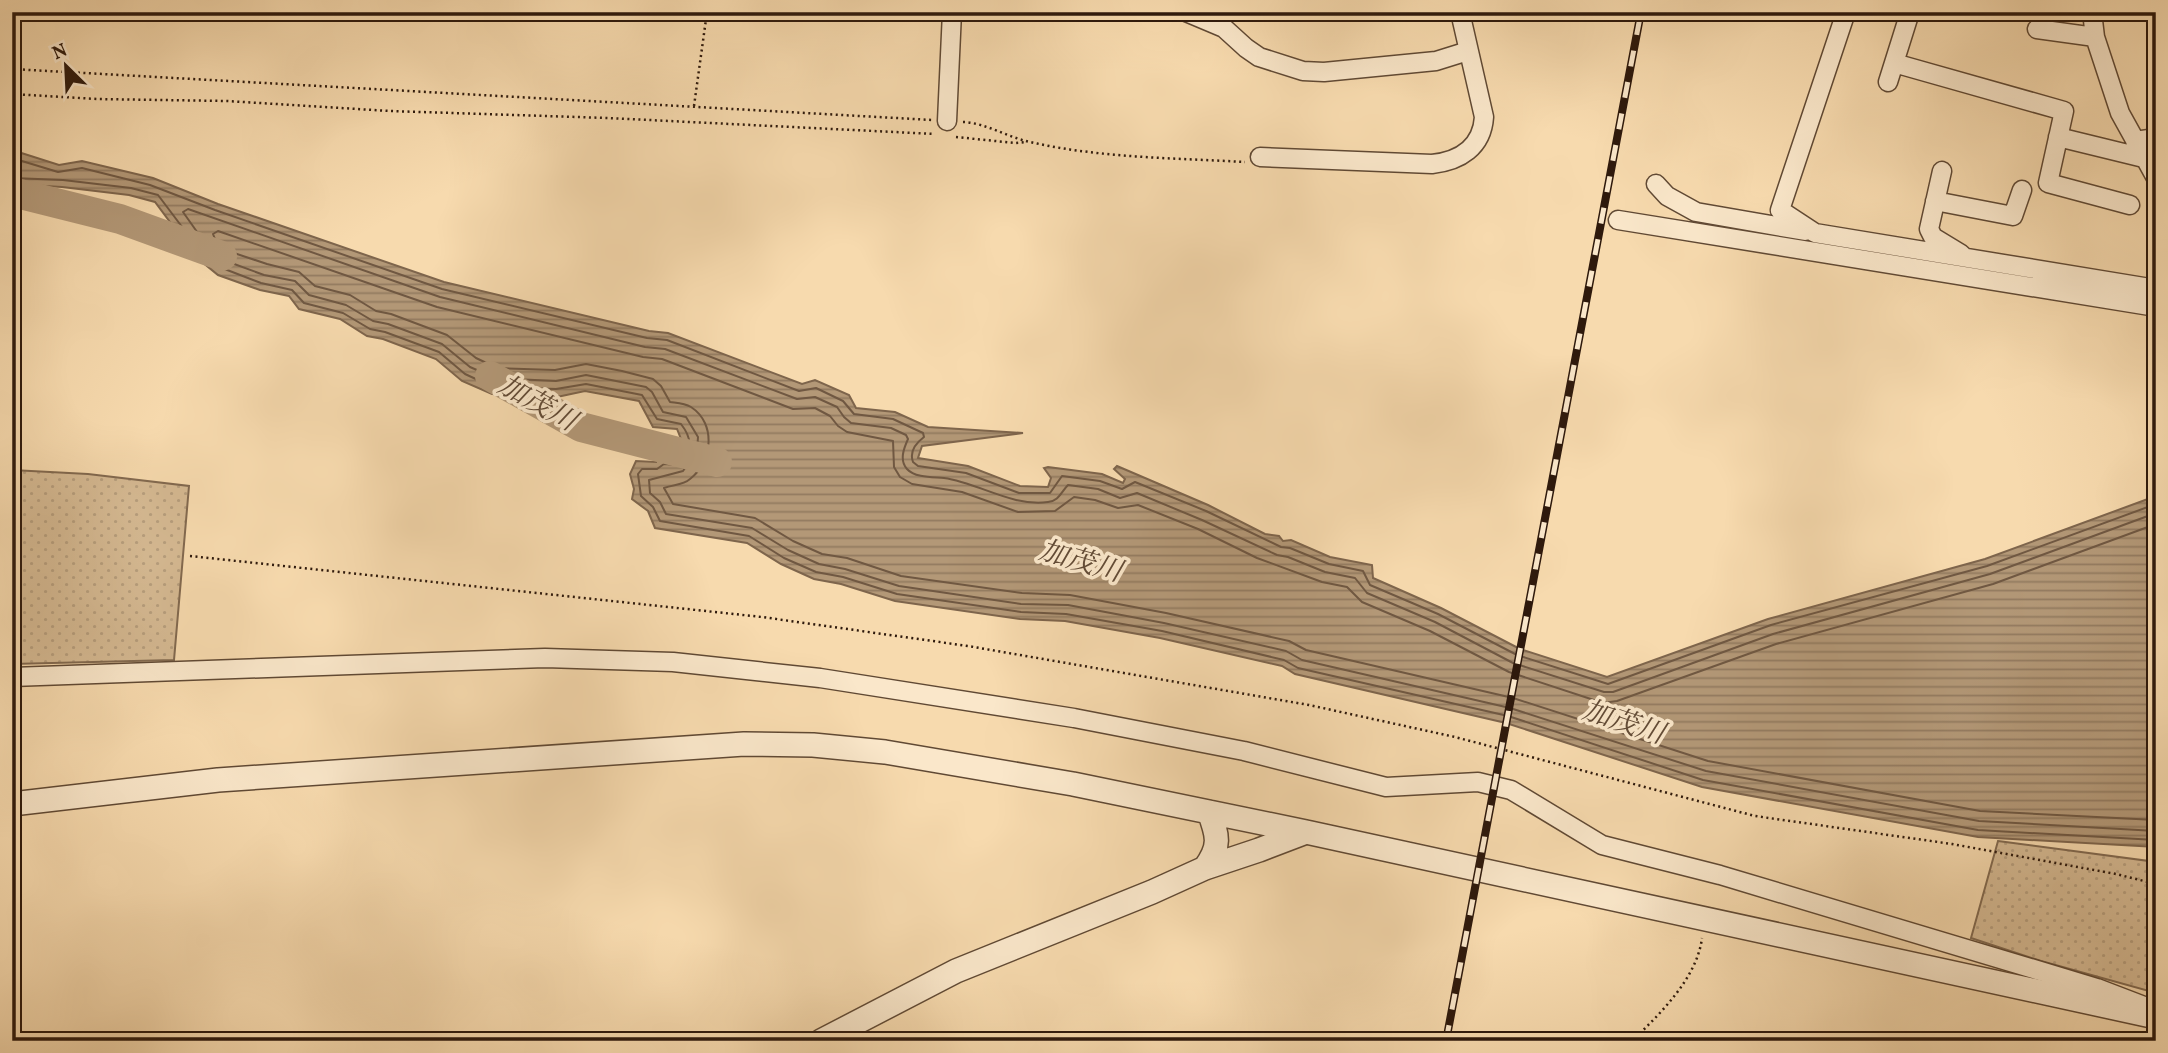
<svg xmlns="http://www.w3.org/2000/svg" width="2168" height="1053" font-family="Vollkorn,'Noto Serif JP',serif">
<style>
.grass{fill:url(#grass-dots);stroke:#82694f;stroke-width:2}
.water{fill:url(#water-rules);stroke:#7e654c;stroke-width:2}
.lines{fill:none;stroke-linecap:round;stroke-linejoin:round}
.shore{stroke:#705842;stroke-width:2}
.river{stroke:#b39877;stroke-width:30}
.minor-casing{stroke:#604934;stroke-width:21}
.tertiary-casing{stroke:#604934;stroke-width:26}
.path{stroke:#2e190c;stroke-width:2.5;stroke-dasharray:2 3.5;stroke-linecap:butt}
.minor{stroke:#fae7ca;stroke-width:18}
.tertiary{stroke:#fae7ca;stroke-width:23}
.rail-casing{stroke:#2e190c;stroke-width:8}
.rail{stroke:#fae7ca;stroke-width:5;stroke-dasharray:16;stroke-linecap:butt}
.labels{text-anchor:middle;stroke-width:7;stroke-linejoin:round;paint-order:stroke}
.water-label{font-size:28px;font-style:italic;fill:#634c37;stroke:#fae7ca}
</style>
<defs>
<pattern id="grass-dots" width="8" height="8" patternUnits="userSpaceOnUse" patternTransform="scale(1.75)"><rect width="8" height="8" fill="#d5b992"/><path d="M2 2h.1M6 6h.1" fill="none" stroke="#b79e7d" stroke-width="1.8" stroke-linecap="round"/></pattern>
<pattern id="water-rules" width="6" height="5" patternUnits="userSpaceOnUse" patternTransform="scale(1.75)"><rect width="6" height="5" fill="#b39877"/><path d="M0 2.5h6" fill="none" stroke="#927b60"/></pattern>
</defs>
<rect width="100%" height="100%" fill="#f7daae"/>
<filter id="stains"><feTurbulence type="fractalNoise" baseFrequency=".00286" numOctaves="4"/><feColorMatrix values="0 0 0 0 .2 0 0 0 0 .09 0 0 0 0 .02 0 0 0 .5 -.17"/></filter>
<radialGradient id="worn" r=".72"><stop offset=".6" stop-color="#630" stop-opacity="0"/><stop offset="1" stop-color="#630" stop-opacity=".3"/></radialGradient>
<path class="grass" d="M12,470L88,474L189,486L174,660L12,664Z
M1998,841L2156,862V993L2041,961L1971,938Z"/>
<path class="water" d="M12,150L59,165L82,161L153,178L218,204L444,282L649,331L668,333L802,384L815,380L849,395L856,408L895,412L928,427L1023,433L922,446L918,458L968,466L1020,486L1048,487L1051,478L1044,468L1048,467L1102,474L1123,483L1125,479L1114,469L1117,466L1208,505L1265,534L1279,536L1283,541L1291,540L1330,557L1372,565L1373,578L1441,608L1520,649L1607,677L1768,619L1985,559L2156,496V847L1978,837L1702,787L1506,723L1295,674L1282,666L1160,638L1065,621L1020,619L895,601L841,584L814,579L781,564L747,543L655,528L648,511L632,499L634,489L630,474L636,461L656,462V454L673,459L683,444L677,429L653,427L639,401L585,391L557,397L492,394L462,381L436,359L383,339L367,336L340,319L299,309L289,296L260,290L218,275L196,257L155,202L129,195L62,187L12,184Z"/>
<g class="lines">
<path class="shore" d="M12,158L58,172L82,168L150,185L215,210L442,289L647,338L667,340L799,391L816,388L843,401L854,414L893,419L923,433L924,437C916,443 909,451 913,462L918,466L966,473L1019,493H1050L1062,476L1100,481L1122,489L1135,482L1206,511L1281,547L1290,548L1329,564L1363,571L1370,585L1438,614L1517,655L1608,684L1771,625L1987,566L2156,504
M12,178L63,180L131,188L158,195L201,252L222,268L261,283L292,290L304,303L343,313L370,329L385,332L439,352L465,374L493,387L556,389L586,384L642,395L657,419L681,424C694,441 691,449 677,465L664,464L657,469H642L638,474L641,496L653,507L660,521L749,536L784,558L816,572L843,577L897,594L1021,612L1066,614L1162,631L1284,660L1298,668L1508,716L1703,780L1978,830L2156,840
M2156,513L1990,574L1773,634L1613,692H1604L1513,663L1435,622L1367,593L1355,578L1325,572L1288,557L1277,555L1202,520L1137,493L1120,498L1098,489L1068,485C1061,492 1059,501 1048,502C1012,507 979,483 944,478C933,477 915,478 907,469C899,460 904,448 908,439L906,435L891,428L851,423L844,417L837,407L815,397L797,399L665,349L645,347L440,297L188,209L183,212L207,246L226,261L264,275L295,281L309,295L346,305L373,321L388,324L442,344L470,367L495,378L556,381L586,375L646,387L652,392L663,412L686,417L698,437L697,451L683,471L649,480L650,493L660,502L666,514L752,528L788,550L819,564L845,569L899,586L1021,604L1068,605L1164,623L1286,651L1302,660L1510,708L1706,771L1979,821L2156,831
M2156,524L1993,584L1776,644L1617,701L1603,703L1509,672L1430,631L1362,602L1347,587L1322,582L1257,558L1198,529L1138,505L1118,508L1095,500L1074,497L1055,511L1018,512L962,492L912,484L900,477L894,467L893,441L847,432L838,426L830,416L815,408L793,409L662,359L643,357L437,307L218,231L213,234L215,239L231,252L267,264L299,272L315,286L350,295L376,311L391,314L447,335L476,358L497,368L555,370L586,364L622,371L653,379L661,386L670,402C677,403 684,403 691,407C717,424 712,462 690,479C682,486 673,484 664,488L673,504L755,518L793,541L822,554L847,558L901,576L1022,593L1070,595L1166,613L1289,641L1306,650L1513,698L1708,761L1980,811L2156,820"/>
<path class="river" d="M12,192L120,219L222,256
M490,376L581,427L717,462"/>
<defs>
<path id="minor" d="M1186,12L1224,28L1246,48L1259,57L1303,71L1324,72L1436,61L1468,51
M1846,12L1780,210L1815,233L2156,289
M2092,12L2095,37
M2037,29L2095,37L2120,113L2156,178
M1894,63L2064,111L2048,183L2130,205
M1888,82L1910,12
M947,121L952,12
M2058,137L2144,158
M2135,141L2156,138
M1260,157L1432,164C1460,161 1482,147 1484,117L1460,12
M1942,171L1929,229L1933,237L1961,254
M1656,184L1667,196L1696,212L1805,231
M1935,201L2013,216L2022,190
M1618,220L2156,307
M12,677L545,658L673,662L820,678L1074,718L1244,751L1386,787L1478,782L1511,790L1602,845L1720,875L2097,988L2144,1006"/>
<path id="tertiary" d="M12,804L218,780L744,744L813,745L885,752L1073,784L1306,832L2156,1017
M1205,868C1221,846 1218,836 1209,812
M821,1041L956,971L1152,892L1205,868L1259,850L1306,832"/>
</defs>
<use href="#minor" class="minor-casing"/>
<use href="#tertiary" class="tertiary-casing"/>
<path class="path" d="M12,69L932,120
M12,94L97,99L227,101L390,111L608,118L935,134
M694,106L707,12
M963,122C986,123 1007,137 1030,142C1100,158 1174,158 1245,162
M956,137L1015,143L1026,142
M190,556L762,617L968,646L1309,705L1455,737L1755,816L1952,844L2116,874L2156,884
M1632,1041C1660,1014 1697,978 1702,938"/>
<use href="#minor" class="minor"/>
<use href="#tertiary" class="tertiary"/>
<defs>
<path id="rail" d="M1446,1041L1641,12"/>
</defs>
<use href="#rail" class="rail-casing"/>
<use href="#rail" class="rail"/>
</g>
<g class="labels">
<g class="water-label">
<text transform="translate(538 402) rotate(29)" y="10">加茂川</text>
<text transform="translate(1081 560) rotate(16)" y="10">加茂川</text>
<text transform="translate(1624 721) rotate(18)" y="10">加茂川</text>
</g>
</g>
<rect width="2168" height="1053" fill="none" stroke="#f7daae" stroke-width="42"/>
<rect x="14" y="14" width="2140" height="1025" fill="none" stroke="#2e190c" stroke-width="3.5"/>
<rect x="21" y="21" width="2126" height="1011" fill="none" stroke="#2e190c" stroke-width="2"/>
<g transform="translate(66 66) rotate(336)" stroke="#fae7ca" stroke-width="5" paint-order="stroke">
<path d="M0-5L12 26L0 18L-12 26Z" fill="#2e190c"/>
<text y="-10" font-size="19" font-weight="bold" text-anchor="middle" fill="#2e190c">N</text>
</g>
<rect width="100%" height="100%" filter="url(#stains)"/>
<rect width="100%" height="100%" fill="url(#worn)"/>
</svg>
